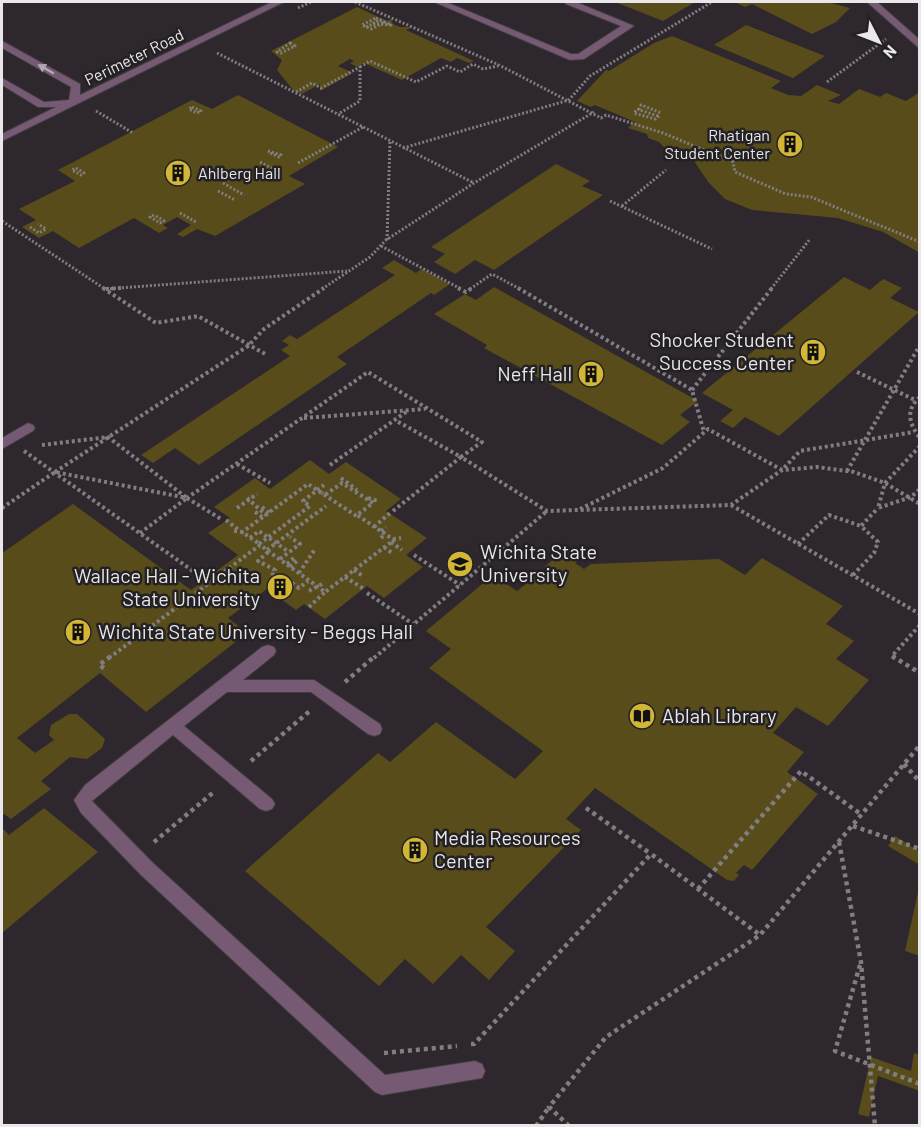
<svg xmlns="http://www.w3.org/2000/svg" width="921" height="1127" font-family="Barlow,sans-serif">
<style>
.built{fill:#2e272d}
.building{fill:#584c1a}
.lines{fill:none;stroke-linecap:round;stroke-linejoin:round}
.minor-casing{stroke:#3f3d3f;stroke-width:2}
.path-far2{stroke:#807e80;stroke-width:3;stroke-dasharray:2 2;stroke-linecap:butt}
.path-far1{stroke:#807e80;stroke-width:4;stroke-dasharray:3 3;stroke-linecap:butt}
.path{stroke:#807e80;stroke-width:4.5;stroke-dasharray:4 4;stroke-linecap:butt}
.minor{fill:#765972;fill-rule:evenodd}
.oneway{fill:#b5a7b3}
.labels{text-anchor:middle;stroke-width:5;stroke-linejoin:round;paint-order:stroke}
.far-street-label{font-size:16px;fill:#e9e7e9;stroke:#232123}
.far-poi-label{font-size:16px;fill:#e9e7e9;stroke:#232123;text-anchor:end}
.poi-label{font-size:20px;fill:#e9e7e9;stroke:#232123;text-anchor:start}
</style>
<rect width="100%" height="100%" fill="#232123"/>
<path class="built" d="M2,2H919V1125L2,1126Z"/>
<path class="building" d="M615,2H695L663,21Z
M734,2H827L850,8L836,22L812,34L752,4L745,7Z
M357,7L387,21L391,19L393,24L400,27H412L406,30L474,61L469,63L457,58L451,62L441,58L402,80L364,63L357,67L350,63L354,61L350,59L338,66L353,73L320,91V84L302,94L293,90L277,70L282,60L271,51Z
M746,25L825,56L793,78L714,45Z
M672,36L781,81L771,88L788,95L801,96L817,85L841,95L828,101L839,104L859,89L880,97L886,93L906,101L920,92V253L883,232L838,218L752,210L725,199L709,183L694,161L674,157L659,142L648,138L647,134L628,128L635,122L595,105L591,107L577,101L606,70L609,71L654,43Z
M238,95L338,147L289,176L305,184L215,236L197,229L183,237L177,234L191,225L177,217L163,225L168,228L159,233L134,218L79,248L53,231L39,238L22,227L36,220L19,209L75,181L58,170L192,100L212,109Z
M556,164L590,181L582,186L603,195L494,270L475,260L455,274L434,262L445,254L431,247Z
M394,260L416,273L422,269L450,284L434,295L431,293L337,357L347,364L199,465L175,448L153,463L141,455L290,356L281,350L289,345L282,341L290,335L297,339L395,275L382,268Z
M844,277L870,290L883,279L902,288L890,298L919,312L779,436L745,417L733,428L720,421L733,410L702,393Z
M494,287L698,401L680,415L690,422L662,445L484,348L487,345L434,314L465,294L476,300Z
M310,460L329,474L346,462L401,499L386,511L427,538L406,555L423,567L384,598L367,586L325,619L304,604L296,610L267,589L228,618L247,633L146,712L100,673L17,738L35,753L54,740L49,735L51,725L69,714H77L105,739L102,748L87,759L70,757L41,781L51,789L11,819L4,814L2,815V553L73,504L191,590L238,555L208,533L230,518L214,507L255,478L270,489Z
M566,549L581,558L575,563L584,569L591,564L719,559L745,575L762,558L843,606L826,624L854,641L836,659L869,680L828,726L796,707L773,733L804,752L787,772L818,794L752,870L744,865L736,873L739,875L734,881L727,880L595,788L566,819L581,830L486,927L515,951L489,980L461,955L433,984L405,959L379,986L245,871L378,753L390,762L436,722L515,779L543,751L429,668L451,649L426,631L493,575L517,591L537,575L543,578L551,571L544,567Z
M44,808L98,852L2,933V828L9,835Z
M895,836L920,852V865L888,846Z
M920,883V956L905,951Z
M914,1053L920,1055V1091L878,1076L869,1117L858,1114L871,1057L911,1071Z"/>
<g class="lines">
<defs>
<path id="minor" d="M272,2H284L2,141V134L56,107H38L2,85V78L44,102L69,100L71,87L2,48V41L80,84V95Z
M434,2H446L571,54H578L621,26L566,4L564,2H576L634,26L584,59L570,60Z
M867,2H877L920,40V49Z
M28,423L33,425L35,428L33,431L2,449V438Z
M268,645L274,647L276,651L274,655L243,680H314L380,724L382,729L380,734L374,736L368,734L311,692H227L184,726L272,799L275,804L272,809L266,811L260,809L173,735L92,801L153,863L385,1075L475,1061L482,1064L485,1071L482,1078L382,1095L375,1092L141,875L81,813L74,800L85,785L262,647Z"/>
</defs>
<use href="#minor" class="minor-casing"/>
<path class="path-far2" d="M355,2L499,65L601,118L606,115L663,133L733,162L735,172L786,194L811,197L920,242
M298,8L311,2
M376,18L385,22L371,29L362,25Z
M380,20L391,25L372,24Z
M366,27L377,22
M290,43L295,46L281,53L277,52Z
M217,53L474,183
M360,67L370,61L416,82L447,66L460,72L473,64L483,69L498,66
M827,82L886,39
M296,92L312,83L321,88L360,67V101L338,114
M192,107L201,111L197,113L189,109Z
M639,110L641,105L661,113
M96,111L133,133
M658,116L637,109L634,113L655,119L659,116
M403,148L569,100L590,76L712,2
M268,151L281,155L279,157L268,152
M260,162L281,173
M298,163L363,127
M76,168L84,173L81,175L72,170Z
M223,183L244,195
M218,191L235,200
M610,201L712,249
M622,206L666,170
M180,213L196,222
M154,215L150,217L160,223L164,221L156,216
M2,221L105,289
M30,227L39,233L46,229L38,224
M387,240L390,141
M381,246L461,289
M106,289L347,271
M322,289L370,257L386,240L474,183L594,112
M470,289L492,274L520,289
M771,289L810,239"/>
<path class="path-far1" d="M103,288L156,323L198,316L267,355
M458,288L466,292L472,288
M518,288L692,390L704,432
M106,289L121,288
M857,372L915,400
M692,390L772,288
M920,397C905,410 909,424 920,438
M304,418L425,409
M42,445L108,437L187,498L140,533
M920,446L885,483L878,508L911,497L920,489
M24,451L200,576
M237,464L270,483
M330,465L406,412
M847,471L920,345
M55,472L248,346L264,329L324,288
M341,478L357,490
M187,498L221,519
M247,498L266,515
M368,498L378,501
M731,505L920,614
M262,507L269,513
M2,508L55,472L187,498L368,372L482,442L461,457L547,511L731,505L782,470L817,467L854,472L885,483L920,504
M237,508L257,494
M580,509L663,468L708,429L782,470L800,451L914,432
M393,511L461,457L395,420
M255,512L262,517
M226,520L240,531
M374,527L390,513
M234,531L242,532L261,545
M381,531L386,527
M241,533L308,484L358,517
M250,538L259,531L289,552
M381,538L385,534
M393,539L401,538
M391,542L402,550
M259,544L310,506L303,501L324,485
M798,544L829,515L861,526
M384,547L392,553
M267,550L326,506
M268,552L258,561L275,570L272,576
M414,555L460,585
M280,559L300,544L290,537
M287,564L294,558
M290,567L297,561
M354,570L363,576
M299,573L315,549
M853,575L874,553L878,542L861,526L878,508
M345,577L364,589
M292,583L299,588L308,581
M309,591L322,584
M367,593L413,624
M309,607L325,592
M109,658L260,545L325,592L394,540L357,515L373,503L342,483L325,495L322,493
M374,658L547,511
M895,658L892,656L920,625"/>
<path class="path" d="M892,656L920,673
M104,668L99,665L111,656
M345,682L375,656
M251,761L311,710
M904,764L920,782
M586,808L651,854
M853,826L920,849
M154,842L215,791
M839,842L861,962L875,1126
M698,889L801,771L862,815
M860,965L835,1051L920,1084
M471,1044H474L651,854L760,935
M384,1053L457,1046
M536,1126L549,1107
M569,1126L549,1107L606,1037L760,935L920,745"/>
<use href="#minor" class="minor"/>
</g>
<defs><path id="oneway-solid" d="M-6-.8H1V-3.2L6.5 0L1 3.2V.8H-6Z" transform="scale(1.5)"/></defs>
<use class="oneway" href="#oneway-solid" transform="translate(46 69) rotate(-150)"/>
<defs>
<symbol id="building-disc" viewBox="-11 -11 22 22"><circle r="9.5" fill="#d3b635" stroke="#232123"/><path d="M-4-6H4V6H1V3H-1V6H-4ZM-2.5-4.3h1.7v1.8h-1.7ZM.8-4.3h1.7v1.8H.8ZM-2.5-1h1.7V.8h-1.7ZM.8-1h1.7V.8H.8Z" fill="#111"/></symbol>
<symbol id="university-disc" viewBox="-11 -11 22 22"><circle r="9.5" fill="#d3b635" stroke="#232123"/><path d="M0-5L7-2L0 1L-7-2ZM-4 1L0 2.5L4 1V4Q0 6-4 4Z" fill="#111"/></symbol>
<symbol id="library-disc" viewBox="-11 -11 22 22"><circle r="9.5" fill="#d3b635" stroke="#232123"/><path d="M-6-4Q-3-5.5-.7-3.5V5Q-3 3-6 4ZM6-4Q3-5.5 .7-3.5V5Q3 3 6 4Z" fill="#111"/></symbol>
</defs>
<g fill-rule="evenodd">
<use href="#building-disc" x="775" y="129" width="30" height="30"/>
<use href="#building-disc" x="163" y="158" width="30" height="30"/>
<use href="#building-disc" x="798" y="337" width="30" height="30"/>
<use href="#building-disc" x="576" y="359" width="30" height="30"/>
<use href="#university-disc" x="445" y="549" width="30" height="30"/>
<use href="#building-disc" x="265" y="572" width="30" height="30"/>
<use href="#building-disc" x="63" y="617" width="30" height="30"/>
<use href="#library-disc" x="627" y="701" width="30" height="30"/>
<use href="#building-disc" x="400" y="835" width="30" height="30"/>
</g>
<g class="labels">
<g class="far-street-label">
<text transform="translate(134 57) rotate(-26)" y="6">Perimeter Road</text>
</g>
<g class="far-poi-label">
<text x="770" y="141">Rhatigan<tspan x="770" dy="18">Student Center</tspan></text>
<text x="198" y="179" text-anchor="start">Ahlberg Hall</text>
</g>
<g class="poi-label">
<text x="794" y="347" text-anchor="end">Shocker Student<tspan x="794" dy="23">Success Center</tspan></text>
<text x="572" y="381" text-anchor="end">Neff Hall</text>
<text x="480" y="559">Wichita State<tspan x="480" dy="23">University</tspan></text>
<text x="260" y="583" text-anchor="end">Wallace Hall - Wichita<tspan x="260" dy="23">State University</tspan></text>
<text x="98" y="639">Wichita State University - Beggs Hall</text>
<text x="662" y="723">Ablah Library</text>
<text x="434" y="845">Media Resources<tspan x="434" dy="23">Center</tspan></text>
</g>
</g>
<rect width="921" height="1127" fill="none" stroke="#e9e7e9" stroke-width="6"/>
<g transform="translate(879 42) rotate(132)" stroke="#232123" stroke-width="4.5" paint-order="stroke">
<path d="M0-4.5L10 22L0 15L-10 22Z" fill="#e9e7e9"/>
<text y="-9" font-size="16" font-weight="bold" text-anchor="middle" fill="#e9e7e9">N</text>
</g>
</svg>
